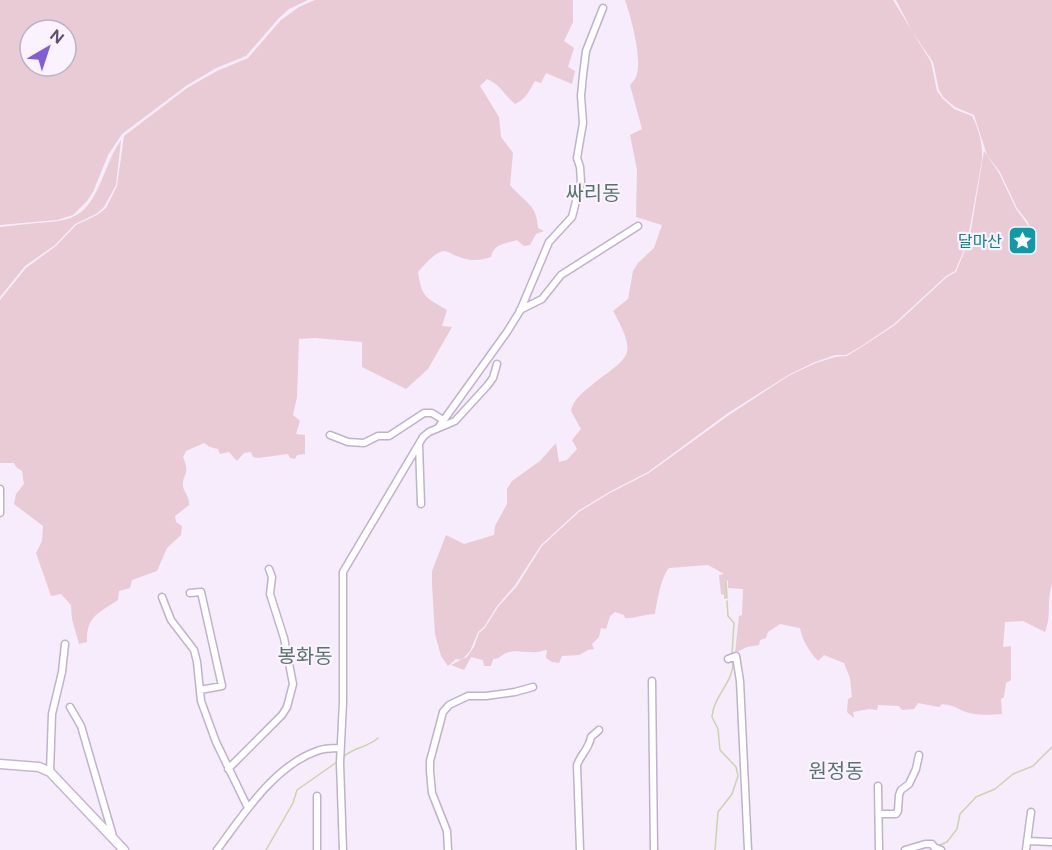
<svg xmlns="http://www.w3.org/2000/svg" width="1052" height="850" font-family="Figtree,'Noto Sans KR',sans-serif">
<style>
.green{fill:#e8cbd5;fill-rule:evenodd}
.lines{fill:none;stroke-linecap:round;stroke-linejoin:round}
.stream{stroke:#cbd4a9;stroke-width:1.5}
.street-casing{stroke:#bfb2cd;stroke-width:9}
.secondary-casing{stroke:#c5b5d4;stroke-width:11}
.street{stroke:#fff;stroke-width:6}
.secondary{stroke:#fff;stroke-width:8}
.labels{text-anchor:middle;stroke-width:4.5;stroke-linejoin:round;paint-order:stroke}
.culture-label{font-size:16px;fill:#0d838f;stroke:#faf2fe;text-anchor:end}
.quarter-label{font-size:20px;fill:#57756c;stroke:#faf2fe}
</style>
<rect width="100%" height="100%" fill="#f6ecfb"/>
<path class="green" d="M0,0H308L289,9L279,18L246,56L216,68L186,86L122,134L108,155L93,192L87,201L73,215L57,220L0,225ZM30,30H66V66H30Z
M315,0H573V22L564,41L574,48L568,67L575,71L572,84L546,73L541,83L535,81C529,91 526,99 515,104C503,94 501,85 487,79L480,86L499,117L501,137L513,153L510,185C524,202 537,204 538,228L544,231L536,234L530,245L524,246L517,240C505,244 494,243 491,257C479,261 468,261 457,256C453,255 448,251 444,251C436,251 423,266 418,272C422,299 426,297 447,310L442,326L452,327L428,369L406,389L362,367V342L315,338L299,339L297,397L293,415L300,421L296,434L305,435V454L297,455L295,459L290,458L288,454L258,458L253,457L251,452L244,453L237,461L229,452L220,454L218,449L210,447L204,443L186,451L183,457C191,475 182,474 183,486C184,493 190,497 189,505L175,516L176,522L182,526L181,535L167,548L157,571L132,580L130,588L119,591L118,600C99,613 86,616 87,642L79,644L72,619L71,605L61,594L51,596L36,553L42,541L43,526L14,504L16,494L24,484L22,471L16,467L14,463H0V300L26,268L56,246L76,225L97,215L106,208L117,186L124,136L187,88L217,71L248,58L281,20L299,7Z
M625,0H893L931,62L937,91L942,98L954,109L972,116C979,129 983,146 982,160L967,243L955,271L946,276L894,324L860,347L846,355H835L815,362L790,374L728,413L648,472L609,492L578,511L541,545L515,585L497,606L484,627L478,632L470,651L462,660L456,659L448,666L441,656L435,634L432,584V571L446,535L464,544L494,535L495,526L507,504V489L512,481L540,461L556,443L559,462L567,460L577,449L572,440L581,429L571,411C573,401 580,395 587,389C626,356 641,361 613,311L628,299L633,271L638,263L654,248L662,225L636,217L637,170L630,135L642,129L630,85C632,82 635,80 636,77C643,60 631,17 625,0Z
M896,0H1052V584C1046,603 1052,614 1045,632L1023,621L1005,622L1003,647L1011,646V680L1006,683L1004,697L1001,699L1002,714C989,715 973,716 961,710C954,706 950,705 942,704L939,707L918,703L914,709L902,710L899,706L878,705L877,710L869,709L853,712L854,718L847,712L848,699L852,697L850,678L844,663L824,655L818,661C809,651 803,642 800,628L780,624L768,632L766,638L760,640L759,645L747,647L735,653L739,616L742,615L743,589L728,588V581L726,580V599H724V595L721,594L719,575L724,574L708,565L669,568C661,577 657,601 655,614C644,614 634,619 625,618L624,615L615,612L610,616L606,629L601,628L599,637L592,644L594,649L588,650L579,655L562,656L559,663L552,662L546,658L547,650C544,650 540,652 537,652C527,653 515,649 506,653C501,655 500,659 493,659L491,666H484L483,660L471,657L464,670L451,665L467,657L474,647L479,633L485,628L498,607L517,586L542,546L579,512L610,493L649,473L729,415L790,375L816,363L835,357L847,356L860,348L895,325L947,277L956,272L968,243L971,230L984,151L999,173L1016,209L1030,228L1028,222L1017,208L1000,172L987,155L974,115L955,107L943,97L939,90L933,62L912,31Z
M121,140L116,185L104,207L96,214L75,224L55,245L25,266L0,297V227C12,226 25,224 37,223C63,221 81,221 95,194C105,176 109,157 121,140Z"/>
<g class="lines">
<path class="stream" d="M726,581L727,598
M727,601L728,616L734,623L732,654
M343,757C354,747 367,748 378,738
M938,846L947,842L957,829L960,814L976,797L995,789L1013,774L1033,766L1052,747
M266,850L293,803L297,790L337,762
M715,850L718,812L732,794L738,776L736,767L720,750L718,729L712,717C713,696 735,681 733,660"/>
<defs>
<path id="street" d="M520,310L542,299L561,275L638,226
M438,428L507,332L520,311L549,242L572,217L581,182L580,167L577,158L583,123L581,96L583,75L586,51L603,8
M330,435L348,442L364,443L378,436H389L424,413H432L443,420
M419,445L421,504
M0,513V489
M190,593L201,592L222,686L200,690
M162,597L171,620L194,650L197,662L201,701L216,742L248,808
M728,659L736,656L740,681L748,850
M652,681L654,850
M70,707L81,726L113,836
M228,769L282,715L287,707L293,684L284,638L270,594L272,577L269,569
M50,772L52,714L62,672L65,644
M878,786L879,850
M879,814H896L898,811L899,795L901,790L909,784L916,769L919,755
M1027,841L1052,842
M217,850C243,815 274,766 317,751C324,748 333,748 340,748
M317,850V796
M343,850L340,763L343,702V572L423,437L429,432L455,421L487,386L493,378L497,364
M448,850L447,831L432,793L430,771V761L443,712L449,705L468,696H486L515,692L533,687
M580,850L577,765C581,754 589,749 591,737L599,730
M905,850L925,844H932L934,847L941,850
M1026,850L1031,812"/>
<path id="secondary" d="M0,764L39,767L50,772L124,850"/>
</defs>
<use href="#street" class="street-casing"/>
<use href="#secondary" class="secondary-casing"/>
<use href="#street" class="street"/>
<use href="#secondary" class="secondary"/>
</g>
<defs>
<symbol id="sight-square" viewBox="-11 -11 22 22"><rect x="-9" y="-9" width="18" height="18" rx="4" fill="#0f9aa8" stroke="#faf2fe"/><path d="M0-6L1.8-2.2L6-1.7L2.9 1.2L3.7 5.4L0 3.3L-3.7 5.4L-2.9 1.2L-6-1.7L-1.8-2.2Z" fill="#fff"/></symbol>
</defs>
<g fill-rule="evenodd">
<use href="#sight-square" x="1006" y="224" width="33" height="33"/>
</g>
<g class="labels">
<g class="culture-label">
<text x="1002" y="247">달마산</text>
</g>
<g class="quarter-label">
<text x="593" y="200">싸리동</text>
<text x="305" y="663">봉화동</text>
<text x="836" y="778">원정동</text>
</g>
</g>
<g transform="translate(48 48) rotate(39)"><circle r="28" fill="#faf2fe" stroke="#bcb2c7" stroke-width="1.5"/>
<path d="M0-4.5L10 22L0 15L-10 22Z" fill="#815ed8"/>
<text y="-9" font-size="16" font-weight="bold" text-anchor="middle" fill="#605174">N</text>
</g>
</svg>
